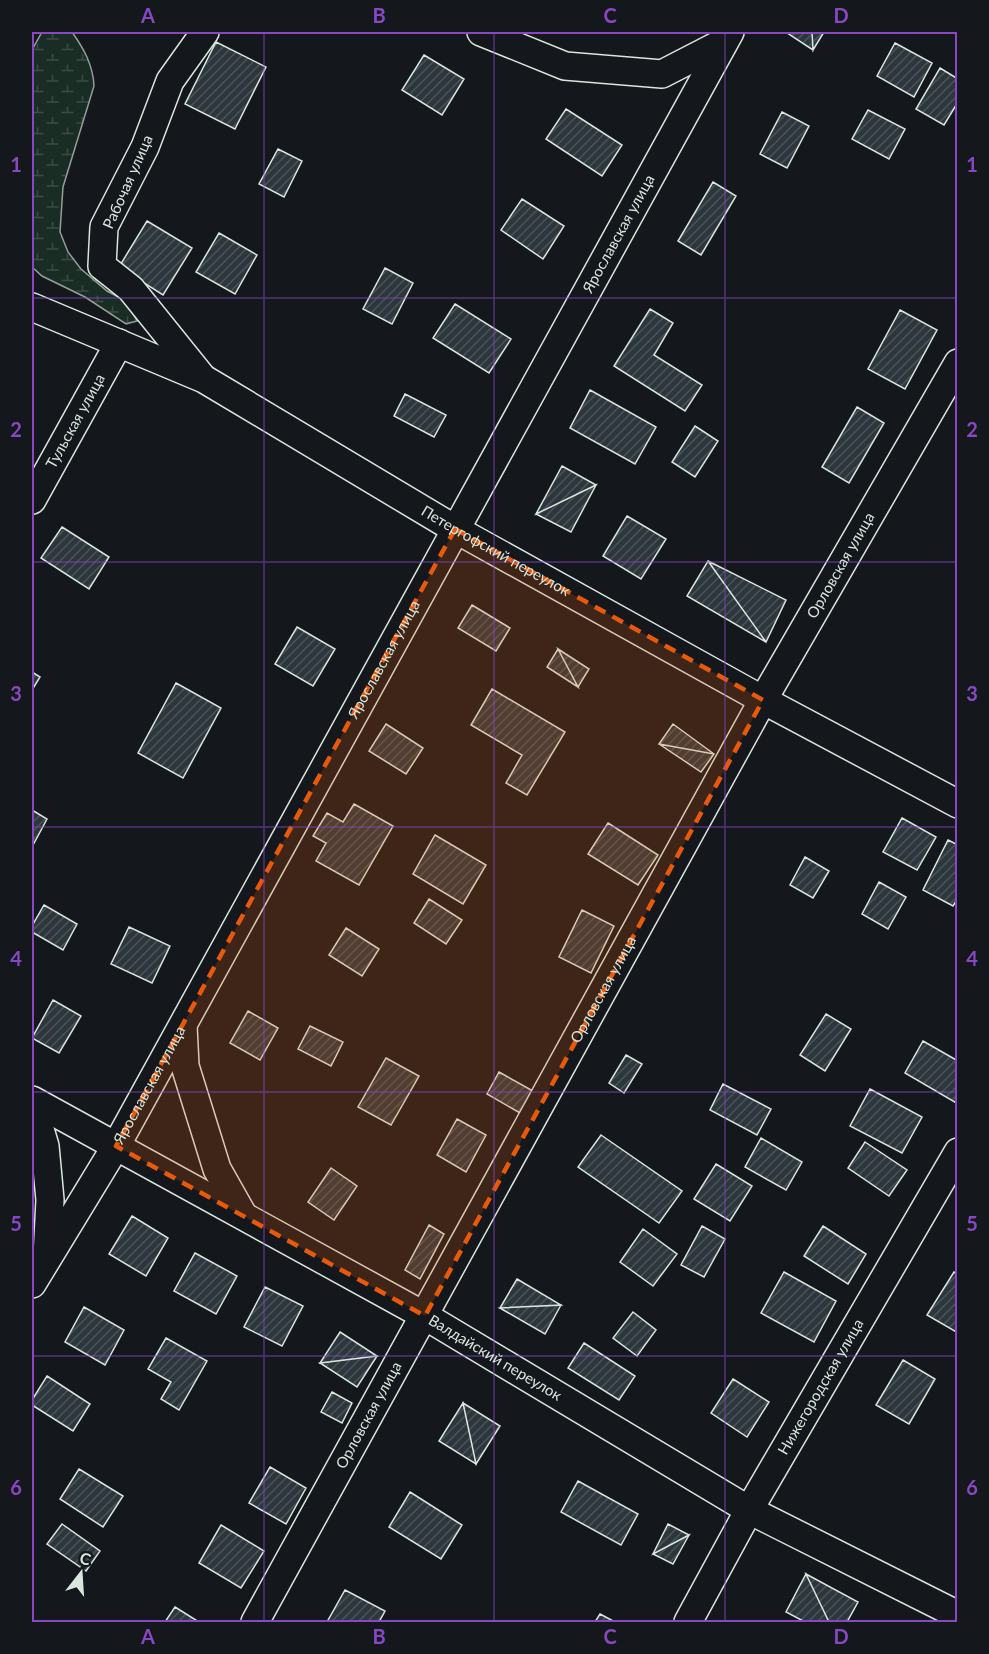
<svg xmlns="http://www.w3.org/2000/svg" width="989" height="1654" font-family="Lato,sans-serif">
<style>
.wetland{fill:url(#wetland-marsh);stroke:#939e99;stroke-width:1.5}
.building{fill:url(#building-hatch);stroke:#d8e6dc;stroke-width:1.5}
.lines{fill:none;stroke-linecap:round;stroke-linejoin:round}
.minor-casing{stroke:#d8e6dc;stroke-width:30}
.minor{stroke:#14181c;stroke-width:27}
.marked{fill:#e8590c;fill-opacity:0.2;stroke:#e8590c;stroke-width:4.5;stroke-dasharray:12 8;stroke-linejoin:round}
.grid{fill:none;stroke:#8948c3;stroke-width:1.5;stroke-opacity:0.55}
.labels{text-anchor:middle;stroke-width:4.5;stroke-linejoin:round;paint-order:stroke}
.street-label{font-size:15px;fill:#d8e6dc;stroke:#14181c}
.neatline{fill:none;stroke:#8948c3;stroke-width:2}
.grid-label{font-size:20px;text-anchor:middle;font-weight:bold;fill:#8948c3}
</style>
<defs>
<pattern id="wetland-marsh" width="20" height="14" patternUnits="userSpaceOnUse" patternTransform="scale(1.5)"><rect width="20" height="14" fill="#1a2d24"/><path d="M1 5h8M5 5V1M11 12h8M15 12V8" fill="none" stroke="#3b4b43"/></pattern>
<pattern id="building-hatch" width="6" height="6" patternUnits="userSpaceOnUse" patternTransform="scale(1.5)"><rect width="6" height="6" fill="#2c363c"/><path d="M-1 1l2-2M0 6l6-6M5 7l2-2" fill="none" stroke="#4a5358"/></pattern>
</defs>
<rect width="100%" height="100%" fill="#14181c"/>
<path class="wetland" d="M42,32H72C84,49 93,65 94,86L63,187L60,232L68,252L81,269L107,291L126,301L137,321L126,324L85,297L42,276L32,267V50Z"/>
<path class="building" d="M788,32H812L813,50L787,33Z
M812,32H824L813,50Z
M216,42L266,67L235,129L185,104Z
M895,43L932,63L914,97L877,76Z
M424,55L464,79L442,115L402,90Z
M940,68L958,79V102L944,125L916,109Z
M566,109L622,145L602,176L546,139Z
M868,110L905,129L889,159L852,139Z
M782,112L809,126L787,168L760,154Z
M278,149L302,161L284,197L259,184Z
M713,182L736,196L701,255L678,241Z
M522,199L564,226L543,259L501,230Z
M147,221L192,248L163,295L119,267Z
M219,233L257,255L235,294L196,272Z
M385,268L413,283L392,324L363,309Z
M455,304L511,339L489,373L433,338Z
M650,309L673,323L654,355L702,385L685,411L614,366Z
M900,310L937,330L905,389L868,369Z
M590,390L656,427L635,464L570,428Z
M405,394L446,415L434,437L394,416Z
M857,407L884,423L849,483L822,467Z
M695,426L718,441L695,477L672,462Z
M562,466L596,485L536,514Z
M596,485L571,532L536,514Z
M627,516L666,539L641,579L603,556Z
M62,527L109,557L89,589L41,558Z
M708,561L766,642L687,596Z
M708,561L786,600L766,642Z
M472,605L510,628L496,651L458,628Z
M297,627L335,649L313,686L275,664Z
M558,649L578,687L547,667Z
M558,649L589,669L578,687Z
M32,672L40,677L32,690Z
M176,683L221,708L183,778L138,753Z
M492,689L565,732L527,795L506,783L522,755L471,725Z
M386,724L423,748L406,774L369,751Z
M673,724L714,754L659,744Z
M659,744L714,754L701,772Z
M354,804L393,826L359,885L316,861L326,843L313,836L327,813L343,822Z
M32,810L47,819L32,847Z
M902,818L936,837L917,870L883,852Z
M608,823L658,855L638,885L588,854Z
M435,835L486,865L463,904L413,874Z
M948,840L958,845V898L953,906L923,890Z
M805,857L829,871L813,898L790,885Z
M879,882L906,897L888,929L862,914Z
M429,899L462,920L446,944L414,923Z
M44,905L77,924L63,950L32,932V926Z
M582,910L614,926L591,973L559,957Z
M129,927L170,946L152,983L111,964Z
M346,928L379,949L362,976L329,955Z
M53,1000L81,1016L59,1053L32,1038Z
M248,1011L278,1028L260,1060L230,1043Z
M826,1014L851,1029L825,1071L800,1055Z
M310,1026L343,1042L331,1066L298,1049Z
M923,1041L958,1061V1104L905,1073Z
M626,1055L642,1064L624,1093L609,1083Z
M386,1058L419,1076L391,1125L358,1107Z
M499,1072L533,1091L520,1113L487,1094Z
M723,1084L771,1109L757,1135L710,1110Z
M870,1089L922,1117L902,1153L850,1126Z
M457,1119L486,1135L466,1172L437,1155Z
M601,1135L682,1191L659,1223L578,1167Z
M761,1138L802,1162L786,1190L745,1167Z
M865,1142L907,1170L889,1196L848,1168Z
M716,1164L752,1186L730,1221L694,1199Z
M331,1168L357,1186L334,1220L308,1202Z
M132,1216L168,1238L146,1276L109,1254Z
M429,1225L444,1234L420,1279L405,1270Z
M702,1226L725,1239L704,1277L681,1265Z
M823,1226L866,1254L848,1284L804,1256Z
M643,1229L677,1254L653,1286L620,1262Z
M195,1253L237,1276L216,1314L174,1291Z
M784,1272L836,1301L814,1342L761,1313Z
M954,1272L958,1274V1333L927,1315Z
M517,1279L561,1305L500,1308Z
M265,1287L303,1306L282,1346L244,1327Z
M561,1305L545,1334L500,1308Z
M84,1307L124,1330L105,1365L65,1342Z
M633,1312L656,1330L637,1356L613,1338Z
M340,1332L377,1356L320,1363Z
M166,1338L207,1361L179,1410L161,1399L171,1382L148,1369Z
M584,1343L635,1376L619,1400L568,1368Z
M377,1356L357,1387L320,1363Z
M903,1360L935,1379L909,1424L876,1405Z
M47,1376L90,1404L73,1431L32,1405V1400Z
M733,1379L769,1402L747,1437L711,1413Z
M332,1392L352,1403L342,1423L321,1412Z
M463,1403L500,1426L476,1464Z
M463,1403L476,1464L439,1441Z
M270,1467L306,1488L286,1524L249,1503Z
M79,1469L123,1496L103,1527L60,1499Z
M578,1481L638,1514L621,1545L561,1512Z
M410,1492L462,1525L441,1559L389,1527Z
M62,1524L100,1551L86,1571L47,1544Z
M668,1524L689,1535L653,1554Z
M221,1525L264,1551L241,1588L199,1563Z
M689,1535L673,1564L653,1554Z
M806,1574L829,1622H805L786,1612Z
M806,1574L858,1602L847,1622H829Z
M345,1590L385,1611L379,1622H327Z
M175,1607L199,1622H165Z
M600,1614L615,1622H595Z"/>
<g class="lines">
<defs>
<g id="minor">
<path d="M481,32L565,66L662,74L724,42"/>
<path id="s1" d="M32,307L204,379L455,529L763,700L958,804"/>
<path d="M201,376L131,289L102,266L104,227L145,147L170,81L205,32"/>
<path id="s2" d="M32,500L119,343"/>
<path d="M183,1026L185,1066L217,1169L243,1215"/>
<path id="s3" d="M32,1100L425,1316L749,1510L958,1615"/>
<path d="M32,1102L45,1146L50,1200L47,1257"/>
<path id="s4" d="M32,1284L116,1146L730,32"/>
<path id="s5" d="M255,1622L763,700L958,363"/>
<path id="s6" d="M688,1622L749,1510L958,1152"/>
</g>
</defs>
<use href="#minor" class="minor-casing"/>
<use href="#minor" class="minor"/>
</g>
<path class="marked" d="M455,529L763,700L425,1316L116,1146Z"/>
<path class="grid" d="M264,32V1622M494,32V1622M725,32V1622M32,298H958M32,562H958M32,827H958M32,1092H958M32,1356H958"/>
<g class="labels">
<g class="street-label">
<text transform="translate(128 182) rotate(-66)" y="5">Рабочая улица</text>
<text dy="5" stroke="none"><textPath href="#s4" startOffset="1203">Ярославская улица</textPath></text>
<text dy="5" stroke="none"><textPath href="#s2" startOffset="90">Тульская улица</textPath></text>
<text dy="5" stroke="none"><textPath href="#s1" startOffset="525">Петергофский переулок</textPath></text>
<text dy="5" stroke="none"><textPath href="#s5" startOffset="1208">Орловская улица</textPath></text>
<text dy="5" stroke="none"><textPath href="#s4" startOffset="717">Ярославская улица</textPath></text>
<text dy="5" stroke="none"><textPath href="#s5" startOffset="722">Орловская улица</textPath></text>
<text dy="5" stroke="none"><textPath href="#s4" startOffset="231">Ярославская улица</textPath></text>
<text dy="5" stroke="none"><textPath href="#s3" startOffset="530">Валдайский переулок</textPath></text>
<text dy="5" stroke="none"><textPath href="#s6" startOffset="270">Нижегородская улица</textPath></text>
<text dy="5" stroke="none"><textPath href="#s5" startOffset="236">Орловская улица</textPath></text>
</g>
</g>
<rect width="989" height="1654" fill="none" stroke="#14181c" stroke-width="66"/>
<g transform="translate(81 1573) rotate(17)" stroke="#14181c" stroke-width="4.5" paint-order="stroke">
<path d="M0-4.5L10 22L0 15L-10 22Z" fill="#d8e6dc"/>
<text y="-9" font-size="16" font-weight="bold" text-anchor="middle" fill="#d8e6dc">С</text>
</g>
<rect x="33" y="33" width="923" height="1588" class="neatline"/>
<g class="grid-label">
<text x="148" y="23">A</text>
<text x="379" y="23">B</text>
<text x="610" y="23">C</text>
<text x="841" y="23">D</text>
<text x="16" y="172">1</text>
<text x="972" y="172">1</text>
<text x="16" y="437">2</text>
<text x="972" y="437">2</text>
<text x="16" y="701">3</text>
<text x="972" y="701">3</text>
<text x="16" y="966">4</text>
<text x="972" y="966">4</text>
<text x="16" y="1231">5</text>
<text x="972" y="1231">5</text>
<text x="16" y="1495">6</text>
<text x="972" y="1495">6</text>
<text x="148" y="1644">A</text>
<text x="379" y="1644">B</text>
<text x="610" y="1644">C</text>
<text x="841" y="1644">D</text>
</g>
</svg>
